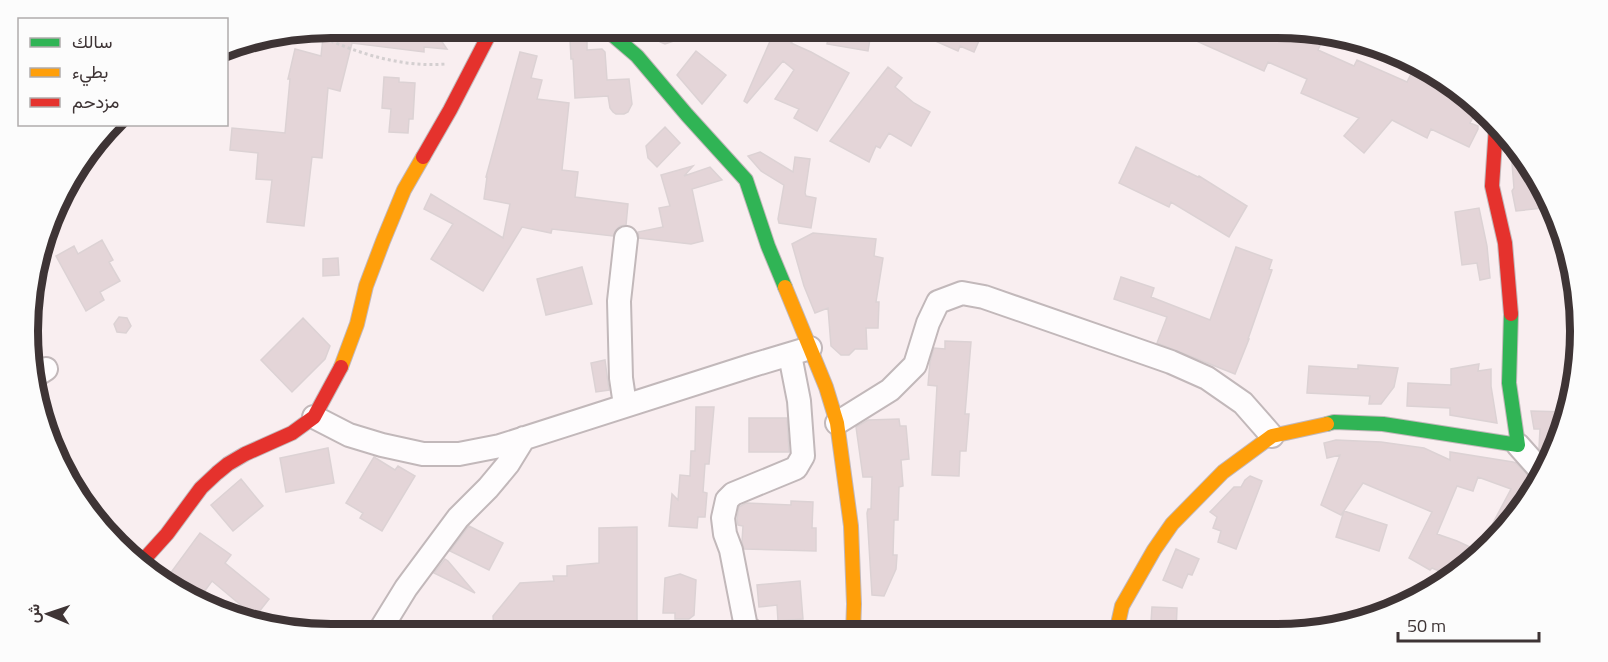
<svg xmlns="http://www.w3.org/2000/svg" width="1608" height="662" font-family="'Titillium Web',Vazirmatn,sans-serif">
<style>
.building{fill:#e4d5d8;stroke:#dcd2d4;stroke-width:1.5}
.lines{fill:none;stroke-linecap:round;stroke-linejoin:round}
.street-casing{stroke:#c2b8ba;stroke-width:26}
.fast-casing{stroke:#c2b8ba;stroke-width:16}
.slow-casing{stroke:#c2b8ba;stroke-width:16}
.jam-casing{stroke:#c2b8ba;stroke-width:16}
.path{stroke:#d4cfd0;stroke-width:3;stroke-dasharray:3 3;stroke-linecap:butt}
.street{stroke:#fefcfd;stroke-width:22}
.fast{stroke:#30b455;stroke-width:14}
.slow{stroke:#ff9f0a;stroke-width:14}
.jam{stroke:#e5322d;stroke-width:14}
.rim{fill:none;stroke:#3e3435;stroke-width:8}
</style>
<rect width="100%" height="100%" fill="#f9eef0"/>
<path class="building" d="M331,27H432L447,49L424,47V52L352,43L340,91L328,88L322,158L312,157L304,226L267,222L272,180L256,179L258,153L230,150L232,128L285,133L290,79H288L295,49L321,56L324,28Z
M658,27H674L686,37L665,44L660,42L657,38Z
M830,27H872L868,51L827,44Z
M936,27H985L974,52L960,46L958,51L931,39Z
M1165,27H1266L1292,38L1295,30H1298L1322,41L1318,50L1354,66L1357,60L1407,82L1411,74L1478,108L1470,123L1478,126V129L1469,147L1431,129L1427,138L1392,120L1364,153L1344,136L1359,118L1301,93L1307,79L1268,62L1264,71Z
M774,32L792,42L791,43L811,52L849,73L817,131L794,118L799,109L775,99L794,70L783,61L747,103L744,101Z
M587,38V50L602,49L605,52L607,80L629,79L632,104L628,112L624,114H616L613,112L610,108L608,96L575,98L573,59H571L570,39Z
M696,51L726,75L702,104L677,75Z
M520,52L537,56L531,78L542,80L537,99L569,103L562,170L578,172L575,197L628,204L626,225L620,226L616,230L613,236L552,229L551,233L522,227L483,291L431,259L453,224L424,209L431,194L503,238L510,204L484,199L487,177H486Z
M888,67L902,78L895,87L914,103L930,112L911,146L889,133L880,148L876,146L869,162L830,141Z
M384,77L399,78V82L415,83L413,119H409L408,133L389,132L391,109L382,108Z
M665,127L680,143L657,167L648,158L646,146Z
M1136,147L1198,177L1199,176L1247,206L1229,237L1171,202L1169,207L1119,183Z
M1513,148L1549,196L1552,207L1516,211L1512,191L1514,188L1512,163Z
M760,152L793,172L795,157L810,159L805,193L806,196L816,198L811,228L779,223L778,219L784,185L761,171L748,156Z
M693,166L684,176L710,167L722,180L692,189L703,241L691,244L639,238L638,232L663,227L659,208L670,206L661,175Z
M1479,208L1487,246L1490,278L1480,280L1477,263L1462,265L1455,212Z
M813,233L876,239L874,256L883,258L876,302H879L878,328H866L867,349H855L849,355H841L831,346L828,308L815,313L804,286L792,244Z
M102,240L113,260L109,262L120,281L100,292L104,300L86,311L56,256L74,246L78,254Z
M1236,247L1272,260L1269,269L1272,270L1248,339H1249L1235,374L1157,343L1167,317L1114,299L1121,277L1154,288L1151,297L1210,320Z
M338,258L339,275L323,276V259Z
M582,267L592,304L546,315L537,279Z
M119,317L127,318L131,326L126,333L117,332L114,324Z
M303,318L330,346L325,359L292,392L261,360Z
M945,341L971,342L965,414H969L966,451H960L959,476L932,475L937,386L928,385L930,362L934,348L945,349Z
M605,360L609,390L596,392L591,363Z
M1479,364L1478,371L1491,369V386L1497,423L1450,415V408L1407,406L1408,383L1451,385V369Z
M1358,365L1398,368L1394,387L1381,404H1369L1370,396L1307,393L1309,366L1358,369Z
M696,407H714L709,464H705L703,492L707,493L705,517H698L697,528L669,526L672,494L678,500L680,475L690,476L691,451H695Z
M1531,411L1567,412L1565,428L1549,460L1539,448L1540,429H1534Z
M749,418H787L789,452H749Z
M899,419L900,426H906L909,459L901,460L903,486L899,487L898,520H894L893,555H897L896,569L884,596L872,595L867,513L868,509H871L872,477H863L856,427L868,420Z
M1336,440L1381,442L1424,448L1450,460V452L1513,462L1516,463L1537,485L1530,500L1506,527L1493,523L1511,489L1478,477L1473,491L1457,486L1437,534L1457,541L1483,553L1477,560L1451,576L1432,568L1430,570L1409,558L1432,512L1363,483L1341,515L1321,505L1340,455L1327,458L1324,443Z
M328,448L334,483L286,492L280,458Z
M374,457L395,470L398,466L415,476L382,531L360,518L363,513L346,503Z
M1250,476L1262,481L1236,549L1218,542L1221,531L1213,528L1217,517L1210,512L1234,487H1241L1245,480Z
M241,479L263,506L233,531L211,505Z
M791,501L813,502L812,528H816V551L744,549L742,542L743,526L738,525L737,519L739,507L746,503L791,505Z
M1344,511L1387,525L1379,551L1336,537Z
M469,526L503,543L489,570L450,551Z
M637,527V634H599V632L566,633V628L526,631V628L494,630L493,616L520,583L554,581L553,576H567V566L599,563V528Z
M200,533L231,555L225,563L269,599L255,617L212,581L198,600L164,582Z
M1176,549L1199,559L1192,575L1188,574L1182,588L1163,580Z
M445,559L448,561L475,593L434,573Z
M680,574L696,580L694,615L689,619H675V613H663L665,578Z
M800,581L803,619L778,621L777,605L759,607L757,585Z
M1152,607L1177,608L1176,633H1159V631H1154L1155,622H1151Z"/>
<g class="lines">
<defs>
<path id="street" d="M32,378L46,369
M625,405L621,378L619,301L626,238
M314,417L349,435L382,445L423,454H459L500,446L750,366L810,348
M837,423L890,390L915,365L928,323L938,302L962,293L984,297L1128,347L1171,362L1207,378L1243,403L1272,436
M1518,445L1543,473
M757,634L746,627L731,550L725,534L723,518L727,500L733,494L796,468L803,456L799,401L790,355
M377,635L406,588L458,518L488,488L508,464L524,438"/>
<path id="fast" d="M603,27L637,56L687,115L746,180L768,246L785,287
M1327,424L1334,422L1383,424L1518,445L1509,383L1511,314"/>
<path id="slow" d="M785,287L826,387L837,423L851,526L854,604L853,634
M341,367L357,324L366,286L383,241L404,190L423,157
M1116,633L1122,606L1154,550L1172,524L1223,472L1272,436L1327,424"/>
<path id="jam" d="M1496,126L1492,186L1505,243L1511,314
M423,157L450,110L493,27
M139,565L167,534L201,488L217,473L228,464L245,454L292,433L314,417L341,367"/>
</defs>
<use href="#street" class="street-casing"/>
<use href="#fast" class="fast-casing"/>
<use href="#slow" class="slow-casing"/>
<use href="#jam" class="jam-casing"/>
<path class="path" d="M309,31C351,51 398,68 446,64"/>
<use href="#street" class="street"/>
<use href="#fast" class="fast"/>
<use href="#slow" class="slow"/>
<use href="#jam" class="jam"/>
</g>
<path d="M0 0H1608V662H0ZM331 38H1277A293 293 0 0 1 1570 331V331A293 293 0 0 1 1277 624H331A293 293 0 0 1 38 331V331A293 293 0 0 1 331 38Z" fill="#fcfcfc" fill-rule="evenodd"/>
<path class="rim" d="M331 38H1277A293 293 0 0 1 1570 331V331A293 293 0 0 1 1277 624H331A293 293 0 0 1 38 331V331A293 293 0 0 1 331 38Z"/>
<rect x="18" y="18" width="210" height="108" fill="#fcfcfc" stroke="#b0acac" stroke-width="1.5"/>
<rect x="30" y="38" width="30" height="9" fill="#30b455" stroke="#b0acac" stroke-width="1.5"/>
<text x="72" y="48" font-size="18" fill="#3e3435">سالك</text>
<rect x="30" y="68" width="30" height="9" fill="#ff9f0a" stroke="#b0acac" stroke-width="1.5"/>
<text x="72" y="78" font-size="18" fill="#3e3435">بطيء</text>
<rect x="30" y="98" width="30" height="9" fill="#e5322d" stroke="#b0acac" stroke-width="1.5"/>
<text x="72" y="108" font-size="18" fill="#3e3435">مزدحم</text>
<g transform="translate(48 614) rotate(272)" stroke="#fcfcfc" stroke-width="4.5" paint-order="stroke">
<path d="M0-4.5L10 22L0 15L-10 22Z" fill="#3e3435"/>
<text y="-9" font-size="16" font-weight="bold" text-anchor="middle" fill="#3e3435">ش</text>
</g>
<path d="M1398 632v9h141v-9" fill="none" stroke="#3e3435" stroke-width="3"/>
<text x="1407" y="632" font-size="18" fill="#3e3435" stroke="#fcfcfc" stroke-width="4.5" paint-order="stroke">50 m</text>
</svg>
